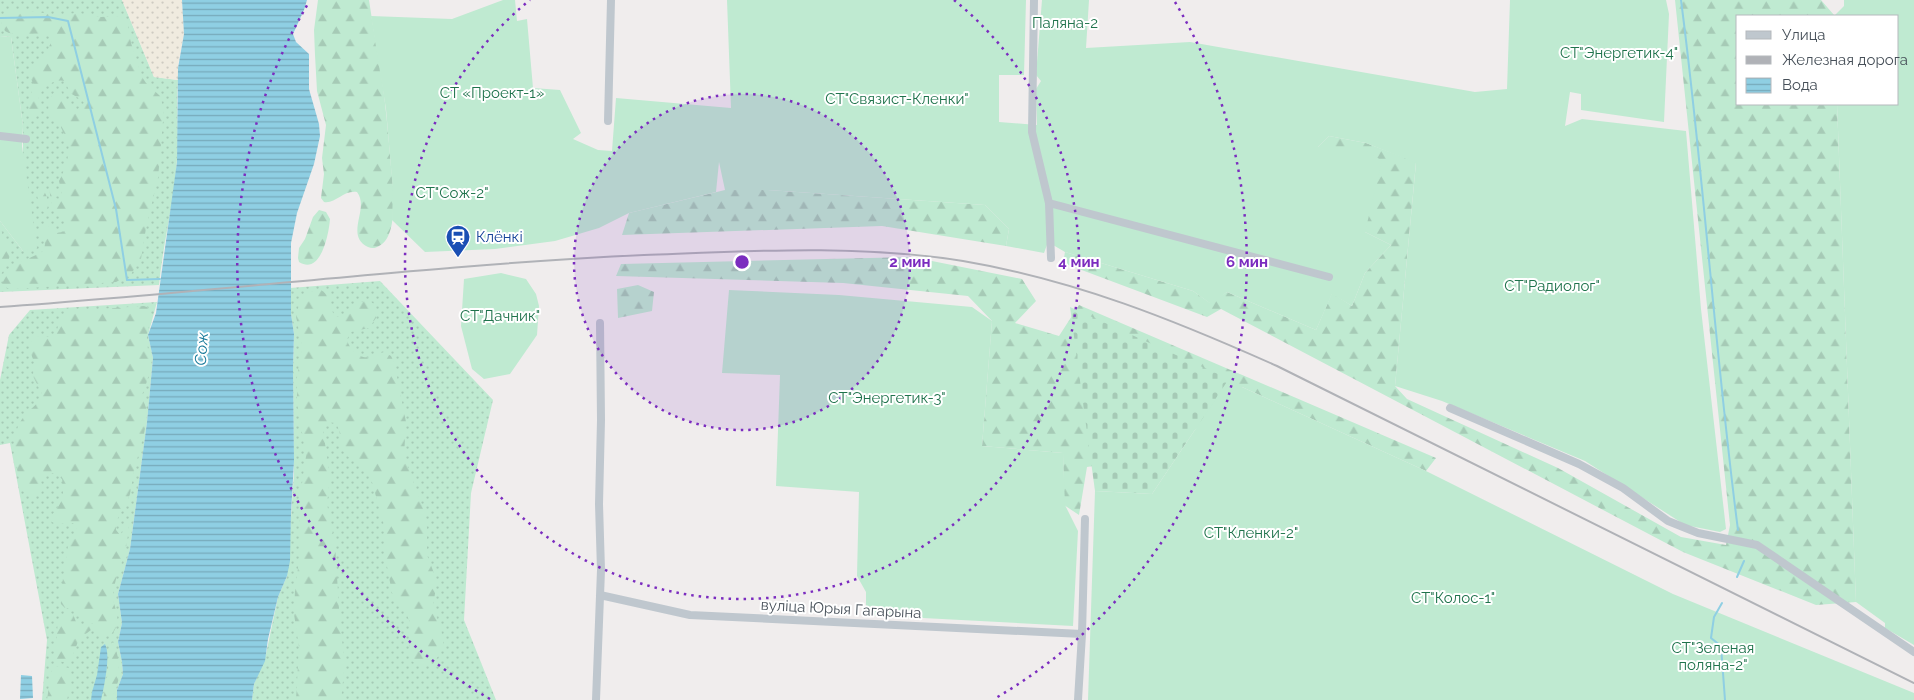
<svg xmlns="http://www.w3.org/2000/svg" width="1914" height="700" font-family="Raleway,sans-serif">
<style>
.grass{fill:url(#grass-dots)}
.forest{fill:url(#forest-firs)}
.sand{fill:url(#sand-dots)}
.cemetery{fill:url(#cemetery-stones)}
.garden{fill:#bfead1}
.water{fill:url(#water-rules)}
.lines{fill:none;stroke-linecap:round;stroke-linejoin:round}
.stream{stroke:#8fcfe3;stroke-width:2}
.minor{stroke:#bfc7ce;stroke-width:8}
.rail{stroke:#b0b2b7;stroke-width:2}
.ring{fill:none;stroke:#7b2cbf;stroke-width:2.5;stroke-dasharray:2.5 5}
.labels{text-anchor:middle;stroke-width:4;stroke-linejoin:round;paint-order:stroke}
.park-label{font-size:15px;fill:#1f734c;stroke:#fff}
.transit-label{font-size:15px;fill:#164399;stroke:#fff;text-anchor:start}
.street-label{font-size:15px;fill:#475059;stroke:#fff}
.water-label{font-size:16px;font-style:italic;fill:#187a9a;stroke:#fff}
.centre{fill:#7b2cbf;stroke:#fff;stroke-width:2.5}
.ring-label{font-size:15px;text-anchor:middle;font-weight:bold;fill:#7b2cbf;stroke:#fff;stroke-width:4;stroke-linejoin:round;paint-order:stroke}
</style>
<defs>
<pattern id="grass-dots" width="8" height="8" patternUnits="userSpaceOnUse" patternTransform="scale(1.25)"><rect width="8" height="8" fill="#bfead1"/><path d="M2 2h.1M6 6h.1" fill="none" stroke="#a6cab6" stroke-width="1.8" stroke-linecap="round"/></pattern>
<pattern id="forest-firs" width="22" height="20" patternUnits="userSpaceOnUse" patternTransform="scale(1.25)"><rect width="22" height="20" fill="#bfead1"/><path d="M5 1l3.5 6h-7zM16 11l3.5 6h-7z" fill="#a6cab6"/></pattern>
<pattern id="sand-dots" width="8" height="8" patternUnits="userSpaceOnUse" patternTransform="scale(1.25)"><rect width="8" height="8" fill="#f0ebdf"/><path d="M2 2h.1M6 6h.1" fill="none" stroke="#cfcbc2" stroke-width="1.8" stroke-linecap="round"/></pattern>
<pattern id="cemetery-stones" width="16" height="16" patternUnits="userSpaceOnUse" patternTransform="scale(1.25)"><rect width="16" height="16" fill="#bfead1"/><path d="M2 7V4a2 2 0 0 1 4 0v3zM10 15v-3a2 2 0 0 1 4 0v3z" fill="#a6cab6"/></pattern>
<pattern id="water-rules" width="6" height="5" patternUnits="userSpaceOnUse" patternTransform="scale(1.25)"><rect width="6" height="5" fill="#8fcfe3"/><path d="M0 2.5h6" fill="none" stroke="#7ab"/></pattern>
</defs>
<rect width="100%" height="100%" fill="#f0eded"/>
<path class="grass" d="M0,0H122L154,77L178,80C176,107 179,133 177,160C174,202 163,244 159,285L0,292V221L23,251V126L11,37L0,36Z
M380,281L493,400L471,493L464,620L496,700H252L254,684L266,654L278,597L287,576L294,473L293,368L294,334L291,314L290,288Z
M157,302L148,335L153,358L147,422L130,549L118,594L122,623L118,642L122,662L123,674L117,690V700H42L47,640L10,443L0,445V380L9,335L30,310Z"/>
<path class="forest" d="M318,0H369C373,29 379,58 383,87C386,109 388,132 390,155C391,173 395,191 393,209C393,221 391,240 379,246C376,248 372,249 368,247C344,235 370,209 357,192C343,190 336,204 324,202L321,198L324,174L322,158L326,125L317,91L315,55L314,30Z
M1675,0H1821L1834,15L1738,16V104H1837L1856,602L1816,605L1683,552L1221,309L1207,317L1063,263L1065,252L1193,291L1210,303L1227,292L1316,330L1332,293L1352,306L1365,273L1391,245L1365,232L1362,147L1317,148L1329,136L1366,143L1416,162L1395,386L1407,399L1558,468L1681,537L1726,545L1730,525Z
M24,10L56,15L78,13L101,17L121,16L128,26L131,43L142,77L146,83L160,96L164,110L158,178L146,228L141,259L131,274L116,282L14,289L7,288L3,284C0,262 32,261 44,250L45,244L40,232L42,225H47L56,233L63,232L66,229L65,219L52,208L49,187L50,185L53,184L56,198L61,200L62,195L59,181L67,164L69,145L59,123L50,117C46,108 50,94 58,89C68,96 61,108 78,109L84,103L82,100L70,93L65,81C55,78 42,87 39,97C37,102 40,108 39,113L36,117L30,116L28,103L34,85L29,75V68L46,54L52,40C45,27 19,40 5,31L0,20C4,9 14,11 24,10Z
M39,187C47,191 51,205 45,213L41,210L36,192Z
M725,190H768L985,205L1009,229L1006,246L882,226L622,235L629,213Z
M319,210L326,212L330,219C329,233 321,276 299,262L298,258L299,248L305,239L313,217Z
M0,230C13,245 13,260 0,275Z
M912,257L1022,279L1036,301L1015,323L1059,336L1079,305L1436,458L1426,471L1242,387L1167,455L1087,467L1079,515L1064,505L1063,453L982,446L992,321L968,296L843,283L616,276L621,264Z
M638,285L654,292L652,311L618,318L617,289Z
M316,290H321L329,296C332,307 330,319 345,317C353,308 357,300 370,301L376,306V318L369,328L350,332L347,340C350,351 361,360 372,357C377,356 380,353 384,352L391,356L394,362L406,422L404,456L424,511L427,528V555L437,581L433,606L444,640L440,654L435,660L429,664H416L412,661L409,655V620L405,610L398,604L392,593L384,550V525L370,475C363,459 351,463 344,452C337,444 344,433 335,423L327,422L323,430L330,477L327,504L335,543L340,626L345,662L341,700H296L299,647L294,614L295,591L300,553L299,504L306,456L297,403V377L302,347L296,316L300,301L310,292Z
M144,306L149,308C154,319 146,329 147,340C147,347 149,353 150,360C150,373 147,383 142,395C143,402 147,407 147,414C146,431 140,447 136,464C133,474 132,484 130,494C126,508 115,516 116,530L120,535L122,533L126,523L128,522L129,525C128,534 127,544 125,552C121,566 113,583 113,597C114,608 120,616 116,627C113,636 105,638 98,636L93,624L83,618L77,609L65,608L61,604L60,598L68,546L77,530L74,523L56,524L52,522V515C62,503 65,495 62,479L55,473L44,474L40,479L43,488L41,493L33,496L25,494L21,487C16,463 7,437 25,415C31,408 39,404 42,394L33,376L34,362L30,351V343L36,336L52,337C61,329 56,317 69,311Z
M68,612L73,614L76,622L81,625L89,624L91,630L79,639L71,660L63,662L56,659C52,651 57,644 57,635C58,625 56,616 68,612Z
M113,642C117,645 120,670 119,677C118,685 113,691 113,700H103L108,672L109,647Z
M60,666L69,668L72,677L67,700H47L51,672L54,667Z"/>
<path class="sand" d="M122,0H182L184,34L178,64V80L154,77Z"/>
<path class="cemetery" d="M1070,307L1229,379L1152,494L1095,491Z"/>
<path class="garden" d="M503,0H515L517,21L527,19L533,88L560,90L581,133L573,139L598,150L612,151L616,98L731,108L727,0H1026L1024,75H999V122L1037,125L1036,89L1041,81L1036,75L1042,0H1089L1086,48L1190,42L1475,92L1507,89L1510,0H1666L1669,14L1664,122L1581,110V94L1570,92L1565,126L1582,119L1686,131L1701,309L1726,529L1720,532L1685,525L1585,461L1442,401L1395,386L1416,163L1366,143L1329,136L1318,147H1362L1382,161L1365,232L1391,245L1365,273L1352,306L1332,294L1316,330L1227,292L1211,304L1193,291L1065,252L1048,242L1044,253L1006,246L1009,229L985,205L768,190H725L719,162L716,192L629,213L599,228L555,241L495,249L425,252L392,220L393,191L386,109L371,16L452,19Z
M1844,0H1914V645L1885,628V623L1856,602L1837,104H1898V16H1834L1844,6Z
M0,36L11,37L23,126L22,146L37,248L23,251L0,221Z
M501,273L526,279L536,294L539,306L537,335L510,374L484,379L472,369L461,326L464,279Z
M729,290L839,295L972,307L992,321L982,446L1063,453L1065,505L1078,531L1073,626L866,615V592L857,576L859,492L776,486L780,375L722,373Z
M1229,379L1242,387L1426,471L1673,594L1914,693V700H1088L1095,491L1152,494Z"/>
<path class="water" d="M182,0H307L304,10L293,34L296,42L309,54V89L319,124L320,136L314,164L297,213L291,243V314L294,334L293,368L294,461L291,514L290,561L287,576L278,597L268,639L265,661L254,684L252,700H117V690L123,674L122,662L118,642L122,623L118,594L130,549L147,422L153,358L148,335L156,313L177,162L178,68L184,34Z
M105,644C111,655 104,687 101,700H91L92,692L97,675L101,647Z
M21,675L32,676L33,698L20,699Z"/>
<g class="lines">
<path class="stream" d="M1681,0C1704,176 1715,354 1738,530
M0,18L48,17L68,21L116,209L127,280L160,279
M1737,577L1744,561
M1722,603L1714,617L1711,638L1721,646L1725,700"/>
<path class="minor" d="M1034,0L1032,132L1049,203L1051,258
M608,121L611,0
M0,136L26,139
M1049,203L1329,277
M1450,408L1579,464L1623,488L1668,521L1698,533L1757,545L1914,652
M600,595L690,615L1082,634
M596,700L601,570L599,504L601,420L600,323
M1078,700L1082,634L1085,519"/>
<path class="rail" d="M0,307C215,292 429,265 644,255C749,251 858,244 963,261C1075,280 1174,320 1277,366L1914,683"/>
</g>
<circle cx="742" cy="262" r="168" fill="#7b2cbf" fill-opacity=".12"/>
<g class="ring">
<circle cx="742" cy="262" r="168"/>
<path d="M954 0A337 337 0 1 1 530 0"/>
<path d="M490 699A505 505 0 0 1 309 2M1175 2A505 505 0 0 1 994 699"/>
</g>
<defs>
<symbol id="station-pin" viewBox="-11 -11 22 30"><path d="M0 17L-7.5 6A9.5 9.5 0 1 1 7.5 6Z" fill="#1a4fb4" stroke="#fff"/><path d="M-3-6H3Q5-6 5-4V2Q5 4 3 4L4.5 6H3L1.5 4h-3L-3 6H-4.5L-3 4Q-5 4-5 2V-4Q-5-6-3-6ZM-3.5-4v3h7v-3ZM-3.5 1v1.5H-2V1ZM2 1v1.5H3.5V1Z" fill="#fff"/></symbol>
</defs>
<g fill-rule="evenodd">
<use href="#station-pin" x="444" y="223" width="28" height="38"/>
</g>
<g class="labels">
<g class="park-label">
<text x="1065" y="28">Паляна-2</text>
<text x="1619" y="58">СТ"Энергетик-4"</text>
<text x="492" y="98">СТ «Проект-1»</text>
<text x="897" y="104">СТ"Связист-Кленки"</text>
<text x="452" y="198">СТ"Сож-2"</text>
<text x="1552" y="291">СТ"Радиолог"</text>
<text x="500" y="321">СТ"Дачник"</text>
<text x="887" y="403">СТ"Энергетик-3"</text>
<text x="1251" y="538">СТ"Кленки-2"</text>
<text x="1453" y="603">СТ"Колос-1"</text>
<text x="1713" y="653">СТ"Зеленая<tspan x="1713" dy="17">поляна-2"</tspan></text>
</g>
<g class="transit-label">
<text x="476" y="242">Клёнкі</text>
</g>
<g class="street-label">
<text transform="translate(841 609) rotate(3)" y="5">вуліца Юрыя Гагарына</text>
</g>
<g class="water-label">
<text transform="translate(201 349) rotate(-86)" y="6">Сож</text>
</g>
</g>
<circle cx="742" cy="262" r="8" class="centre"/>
<g class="ring-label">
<text x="910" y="267">2 мин</text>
<text x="1079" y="267">4 мин</text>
<text x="1247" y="267">6 мин</text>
</g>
<rect x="1736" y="15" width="162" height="90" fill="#ffffff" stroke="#b5b9bd"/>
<rect x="1746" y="31" width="25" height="8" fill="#bfc7ce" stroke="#b5b9bd"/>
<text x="1782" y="40" font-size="15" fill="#475059">Улица</text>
<rect x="1746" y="56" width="25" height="8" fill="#b0b2b7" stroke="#b5b9bd"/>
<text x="1782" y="65" font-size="15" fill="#475059">Железная дорога</text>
<rect x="1746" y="78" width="25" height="15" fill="url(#water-rules)" stroke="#b5b9bd"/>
<text x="1782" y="90" font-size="15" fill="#475059">Вода</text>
</svg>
